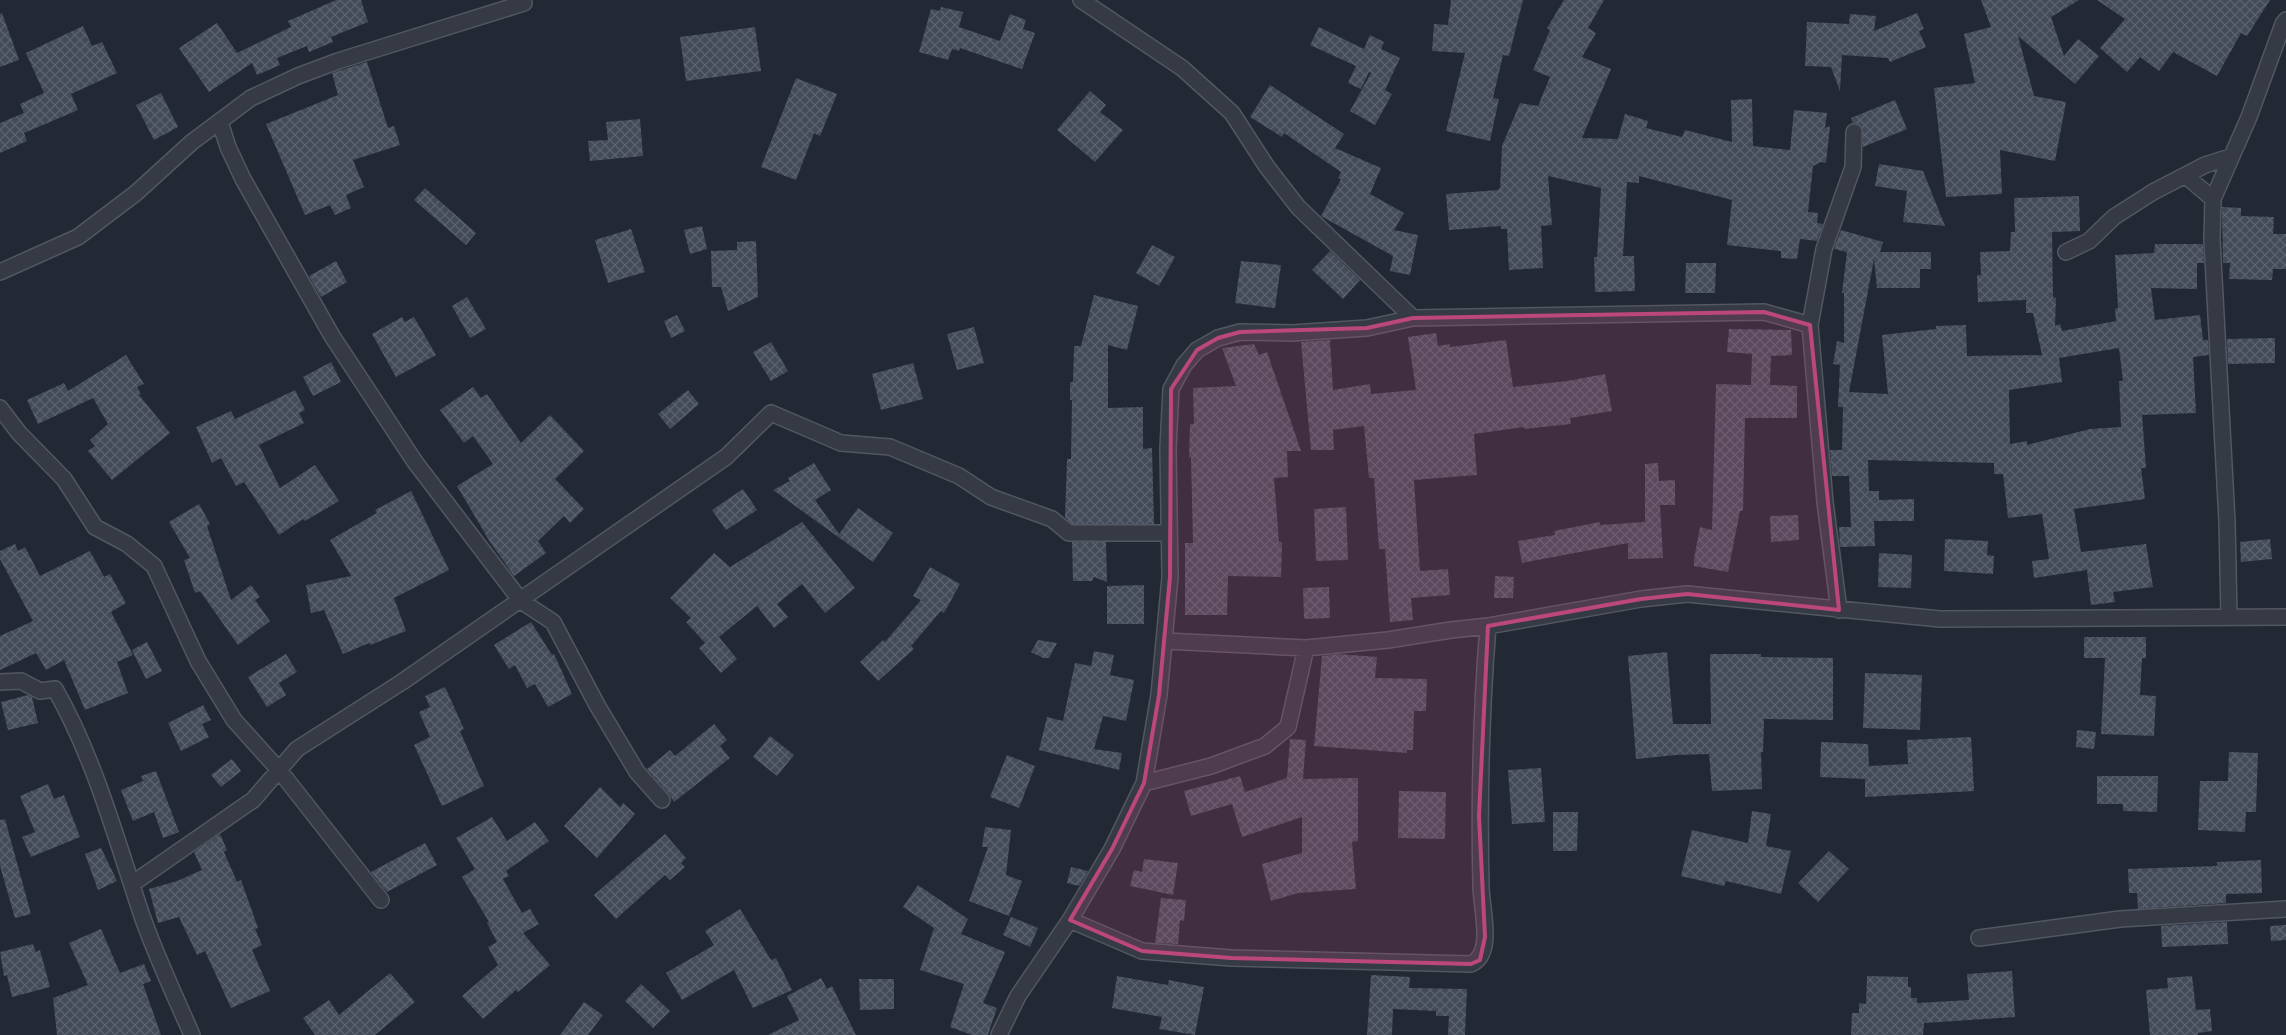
<svg xmlns="http://www.w3.org/2000/svg" width="2286" height="1035" font-family="'Public Sans',sans-serif">
<style>
.building{fill:url(#building-cross-hatch);fill-rule:evenodd}
.lines{fill:none;stroke-linecap:round;stroke-linejoin:round}
.street-casing{stroke:#525762;stroke-width:18}
.street{stroke:#353a45;stroke-width:15}
.marked{fill:#bc477a;fill-opacity:0.2;stroke:#bc477a;stroke-width:4;stroke-linejoin:round}
</style>
<defs>
<pattern id="building-cross-hatch" width="8" height="8" patternUnits="userSpaceOnUse" patternTransform="scale(1.25)"><rect width="8" height="8" fill="#434a58"/><path d="M0 0l8 8M0 8l8-8" fill="none" stroke="#5c626e"/></pattern>
</defs>
<rect width="100%" height="100%" fill="#222834"/>
<path class="building" d="M336,0H361L368,22L331,37L333,42L309,52L307,46L277,58L280,65L257,75L252,63L209,92L179,48L217,23L237,53L291,27L288,21Z
M1451,0H1523L1509,56L1503,55L1493,98L1499,99L1490,141L1446,131L1465,53L1432,51L1434,24L1448,25Z
M1564,0H1604L1588,28L1596,33L1582,57L1611,69L1582,138L1618,139L1625,114L1648,121L1646,128L1682,137L1685,130L1732,142L1731,100L1752,99L1753,146L1790,150L1794,110L1827,113L1825,128L1830,126L1826,163L1821,162L1813,166L1808,212L1818,213L1817,223L1823,224L1817,241L1800,239L1797,259L1781,258V251L1727,245L1732,200L1639,176V183L1627,182L1623,256H1634L1635,291L1595,292L1594,257H1597L1601,188L1548,176L1552,225L1541,226L1543,268L1509,270L1507,229H1501V226L1449,230L1446,194L1498,190L1500,188L1502,146L1520,103L1538,106L1550,77L1533,70L1550,30L1547,28Z
M1981,0H2079L2051,17L2064,56L2078,39L2099,56L2075,84L2018,36L2034,96L2066,102L2055,161L2000,150L2002,194L1946,197L1934,88L1975,83L1964,34L1991,27Z
M2097,0H2270L2247,36L2241,33L2217,76L2173,52L2159,71L2140,57L2127,72L2100,48L2125,19Z
M941,7L963,12L959,27L1000,41L1010,14L1026,20L1023,29L1035,33L1022,69L960,48L959,51L952,49L948,60L919,52L931,9L940,11Z
M2,13L19,60L0,67V14Z
M1917,13L1924,29L1919,31L1926,47L1890,62L1888,58L1842,55L1840,91L1831,67L1805,66L1807,22L1849,24L1850,14L1876,16L1874,31Z
M83,26L92,46L102,42L117,73L71,94L78,110L24,133L27,141L0,153V123L24,113L20,104L44,93L26,53Z
M755,27L761,71L686,81L680,37Z
M1319,27L1364,49L1370,35L1384,42L1381,49L1400,58L1385,90L1392,94L1375,125L1350,111L1371,73L1369,72L1361,89L1348,83L1356,66L1310,45Z
M367,62L388,128L394,126L400,145L353,160L364,187L346,195L351,208L335,215L330,205L305,215L266,124L338,95L332,73Z
M796,78L837,94L820,136L814,133L796,180L761,167Z
M1270,85L1344,134L1335,148L1381,168L1370,194L1404,213L1394,230L1418,235L1410,275L1390,271L1393,256L1321,216L1341,179L1338,178L1341,172L1284,133L1282,137L1250,117Z
M1090,91L1106,105L1100,112L1123,130L1095,162L1057,130Z
M161,93L178,127L154,140L136,105Z
M1895,100L1907,129L1863,147L1862,128L1858,124L1853,123L1851,118Z
M640,119L643,156L590,161L588,141L608,140L606,122Z
M1879,164L1923,171L1945,226L1903,222L1907,191L1875,186Z
M425,188L476,233L466,245L414,200Z
M2079,196L2080,231L2052,232L2053,297L2056,298L2055,326L2060,324L2062,331L2116,321L2115,309L2118,308L2115,255L2154,253L2155,244H2203L2204,263H2197V289L2151,288L2155,320L2200,315L2203,340H2208L2209,355L2193,357L2196,413L2142,415L2146,468H2141L2145,499L2074,509L2081,552L2146,544L2153,587L2113,592L2115,602L2091,605L2087,570L2034,578L2032,561L2049,559L2042,514L2008,518L2003,474H1994V463L1868,460L1869,491H1879V500L1914,499V521H1874L1875,546L1840,547L1839,527H1851L1849,476H1832L1830,450H1842L1843,407H1838L1840,365L1833,364L1837,341L1844,343V293H1842L1847,252L1834,249L1841,230L1883,242L1880,252H1931V269H1920V288H1877L1874,259L1849,392L1888,394L1882,335L1936,329V326L1966,325L1967,356L2042,355L2033,313H2026V300L1978,302L1977,275H1981L1980,252L2010,251L2011,232H2015L2014,198ZM2119,348L2123,381H2119L2121,427L2090,429L2027,445V441L2010,444L2009,390L2062,382L2059,358Z
M2222,207L2241,208V216L2274,217L2273,234H2286V269H2273L2272,280L2229,279L2230,263H2223Z
M702,226L707,249L690,254L684,230Z
M631,229L645,272L608,283L595,240Z
M756,241L758,297L728,311L721,287H712L711,251L737,250V242Z
M1152,245L1175,257L1159,286L1136,273Z
M1330,251L1360,280L1343,299L1312,270Z
M336,261L347,282L321,297L309,276Z
M1241,261L1281,265L1275,308L1235,303Z
M1686,263H1716L1715,293H1685Z
M1094,295L1138,306L1127,350L1108,345V408L1143,407V449L1152,448L1154,524H1072L1065,517L1067,459H1071L1072,400H1070V382H1073L1074,346H1081Z
M467,297L486,329L470,338L452,306Z
M677,315L685,331L671,338L664,321Z
M402,317L405,322L414,317L436,355L396,377L372,334Z
M974,327L984,363L957,370L947,334Z
M1729,329L1791,330L1792,355L1771,356L1770,385L1797,386V418H1745L1743,511H1740L1728,572L1694,566V559L1700,527L1712,530L1716,384L1751,385L1752,354L1727,352Z
M1436,333L1438,346L1450,344V347L1506,340L1513,387L1567,381L1605,374L1612,411L1570,418L1571,424L1524,429V427L1474,434L1477,475L1414,480L1420,571L1448,569L1450,595L1411,598L1413,620L1390,622L1385,549H1379L1374,478H1369L1364,426L1333,430L1334,450H1311L1301,342L1330,340L1333,390L1370,384L1371,394L1416,390L1408,337Z
M2275,338V363L2228,364L2227,339Z
M771,342L788,371L771,381L753,352Z
M1254,344L1259,355L1267,352L1301,451H1287L1288,477L1274,478L1279,542H1282L1281,577L1228,576L1227,615H1185V543H1193L1191,457H1189L1190,424H1194L1193,388L1236,386L1222,348Z
M126,355L144,384L137,387L141,394L139,395L170,433L112,480L88,451L95,446L90,440L108,424L93,398L38,424L27,400L64,383L68,391Z
M331,362L341,382L313,396L303,377Z
M913,363L923,399L881,410L872,374Z
M473,387L481,398L487,394L521,443L550,415L584,451L555,479L584,509L570,523L564,516L538,541L546,553L514,576L490,542L457,486L493,464L473,436L464,443L440,410Z
M295,390L305,410L299,413L304,423L259,445L280,488L315,465L339,501L305,521L303,519L279,535L244,482L236,486L221,458L212,463L196,427L231,411L235,419Z
M688,390L699,404L670,429L658,414Z
M814,463L831,490L815,500L839,534L858,508L893,533L873,562L773,490L790,481L788,478Z
M1658,463L1659,481L1675,480V505H1660L1663,558L1628,559V543L1522,563L1518,541L1555,535L1554,531L1600,522V525L1645,522V464Z
M743,489L757,510L726,530L712,510Z
M411,491L449,570L394,598L406,631L370,645L369,643L343,654L324,610L311,613L306,585L351,576L330,540L377,513L375,510Z
M199,504L210,524L207,526L231,600L251,585L260,597L255,600L270,621L238,645L200,591L195,593L184,560L190,558L169,522Z
M1346,507L1348,560L1316,561L1314,509Z
M1798,515L1799,540L1771,542L1770,516Z
M802,522L855,588L825,613L802,584L777,604L788,617L774,628L757,606L719,637L737,659L721,673L699,648L705,643L686,622L691,618L670,598L714,553L730,567Z
M1945,539L1988,541L1987,555L1994,556L1993,574L1944,571Z
M2270,539L2272,559L2241,562L2240,542Z
M1072,542H1106L1107,582L1094,577L1092,581H1073Z
M15,544L18,551L25,547L40,576L90,551L104,577L110,574L126,603L111,612L133,655L117,662L128,693L85,710L64,660L46,670L36,653L0,670V636L33,621L0,559V551Z
M1879,553L1912,555L1911,588L1878,587Z
M930,567L960,584L944,613L941,611L911,646L914,649L878,681L860,662L883,640L885,642L921,600L913,596Z
M1495,576L1514,577L1513,598H1494Z
M1144,585V624H1107V586Z
M1329,587L1330,618L1304,619L1303,588Z
M531,622L552,655L554,654L572,694L548,707L535,684L527,688L515,665L509,669L494,645Z
M2084,637H2146V658H2142L2140,695L2156,696L2154,736L2101,734L2105,658H2084Z
M1038,640L1057,643L1049,658H1043L1031,652Z
M147,642L162,671L146,679L132,650Z
M1094,651L1114,655L1110,675L1134,680L1126,721L1103,716L1094,749L1122,753L1119,770L1039,750L1047,717L1063,721L1075,663L1091,666Z
M1667,652L1673,724H1711L1710,654H1761V657L1833,658V720L1764,719L1763,752H1761L1762,789L1712,791L1709,754L1676,755L1636,759L1628,656Z
M286,654L297,672L279,683L286,695L267,707L248,677Z
M1339,654L1377,657L1375,678L1427,679L1426,711H1414L1413,750H1407V753L1314,746L1322,656Z
M1865,673L1922,675L1920,730L1863,728Z
M445,687L464,729L460,731L484,786L442,806L414,745L430,737L419,712L430,707L425,696Z
M28,695L32,697L38,723L8,730L1,702Z
M203,705L211,720L202,724L209,737L181,751L168,723Z
M714,724L727,740L720,746L730,758L674,802L669,794L647,769L670,750L675,756Z
M2077,730L2096,732L2094,749L2076,747Z
M770,736L794,755L777,776L753,757Z
M1971,737L1974,791L1865,797V779L1820,777L1821,742L1868,744L1869,766L1908,764L1907,740Z
M1290,739L1306,740L1303,779L1358,778V841L1352,842L1356,889L1298,893L1271,901L1262,864L1302,853V817L1242,837L1232,804L1191,816L1184,791L1240,776L1245,792L1287,778Z
M2229,752L2258,753L2256,812H2246L2245,832L2198,830L2200,781H2228Z
M1007,755L1035,766L1019,808L990,797Z
M232,759L241,771L221,787L211,775Z
M1541,768L1545,822L1512,824L1508,770Z
M156,771L179,832L163,838L154,812L133,821L121,790L143,781L141,776Z
M2097,776H2158L2157,812L2123,811V804H2097Z
M48,784L54,799L64,795L80,837L31,857L22,837L35,832L20,796Z
M600,787L620,807L623,803L635,814L597,858L564,826Z
M1399,791L1446,792L1445,839L1398,838Z
M1752,811L1771,814L1766,846L1791,851L1781,894L1726,881L1724,886L1681,876L1692,830L1748,843Z
M1553,812H1578L1577,851H1553Z
M492,817L507,841L535,822L549,841L506,871L509,876L503,879L522,913L530,909L539,924L523,933L550,965L518,992L516,990L483,1019L462,996L498,965L488,947L497,942L487,923L489,922L462,877L475,869L456,838Z
M5,819L31,914L15,918L0,866V820Z
M985,827L1011,830L1006,875L1022,881L1009,916L969,901L988,847H982Z
M220,834L227,850L224,852L237,882L241,880L258,928L255,929L262,945L252,950L270,991L231,1008L205,951L197,955L179,917L158,923L149,889L177,881L202,870L194,852Z
M665,834L686,858L681,863L685,867L670,880L665,875L616,919L594,895Z
M425,843L437,865L387,892L371,872Z
M101,848L117,881L98,890L85,854Z
M1829,851L1849,869L1818,902L1798,883Z
M1144,859L1178,863L1173,895L1130,886L1134,870L1142,872Z
M2261,860L2262,893L2226,894V903L2138,909L2137,893H2129L2128,869L2217,866V862Z
M1071,867L1088,871L1079,886L1067,883Z
M918,885L968,919L961,934L1005,952L983,1003L997,1008L988,1035H972L950,1027L964,984L920,970L934,928L903,907Z
M1161,898L1186,900L1184,921L1180,920L1178,944L1155,943Z
M740,909L771,960L776,958L792,990L753,1008L734,970L682,1000L666,973L714,945L705,931Z
M1011,917L1038,928L1030,947L1003,935Z
M2227,922L2228,944L2162,947L2161,926Z
M2286,925V940L2271,941L2270,926Z
M101,929L120,973L144,964L151,981L143,984L161,1035H57L53,998L88,985L69,943Z
M33,944L36,952L40,950L50,987L12,997L7,975L4,976L0,952Z
M2012,971L2015,1017L1924,1023L1923,1035H1851L1852,1013H1859V1003L1866,1004L1867,976L1908,977V987H1911V998H1917V1003L1969,1000L1967,974Z
M390,973L415,1002L375,1035H315L303,1018L329,1000L339,1015Z
M1371,975L1410,977L1409,988L1467,989L1465,1035H1448L1449,1016H1436V1011L1393,1009L1392,1035H1367Z
M1117,976L1168,985L1169,980L1204,987L1195,1035L1159,1029L1162,1017L1112,1008Z
M2192,976L2196,1010L2210,1009L2212,1031L2198,1033V1035H2150L2146,990L2168,988L2167,978Z
M821,978L827,989L832,986L856,1035H768L799,1020L787,996Z
M859,979H894V1009L860,1010Z
M641,984L670,1011L653,1028L625,1001Z
M584,1002L603,1015L588,1035H560Z"/>
<g class="lines">
<defs>
<path id="street" d="M1081,0L1182,68L1232,113L1267,167L1298,207L1413,318L1764,312L1810,325
M220,122L228,147L243,179L332,336L415,462L521,601L553,622L597,705L637,772L662,800
M2186,176L2213,199
M2066,252L2089,241L2114,217L2153,192L2205,165L2230,157
M0,272L78,237L136,193L192,142L251,98L298,76L338,61L524,3
M0,408L19,433L64,479L95,527L127,544L154,566L198,661L234,720L279,770L381,900
M1839,610L1825,502L1810,325L1824,249L1853,167L1854,132
M2229,617L2227,521L2212,240L2213,199L2249,117L2283,24L2286,20
M1165,641L1306,648L1388,640L1451,630L1488,626L1641,599L1687,594L1940,619L2286,617
M0,682L21,681L40,691L55,689C95,759 116,839 142,916C156,956 175,996 192,1035
M1144,783L1211,766L1265,746L1288,727L1306,648
M132,884L253,800L297,749L402,682L726,457L771,413L841,443L890,447L959,476L991,497L1052,519L1069,533H1169
M1070,920L1142,951L1231,958L1471,964C1495,954 1481,908 1481,886C1479,800 1481,713 1488,626
M1979,938L2120,919L2286,909
M999,1035L1018,996L1070,920L1112,849L1144,783L1159,695L1170,577L1168,448L1171,389L1184,365L1197,350L1218,338L1240,332L1292,333L1367,328L1413,318"/>
</defs>
<use href="#street" class="street-casing"/>
<use href="#street" class="street"/>
</g>
<path class="marked" d="M1764,312L1810,325L1839,610L1687,594L1641,599L1488,626L1479,816L1485,937L1480,960L1471,964L1231,958L1142,951L1070,920L1112,849L1144,783L1159,695L1170,577L1171,389L1197,350L1218,338L1240,332L1367,328L1413,318Z"/>
</svg>
